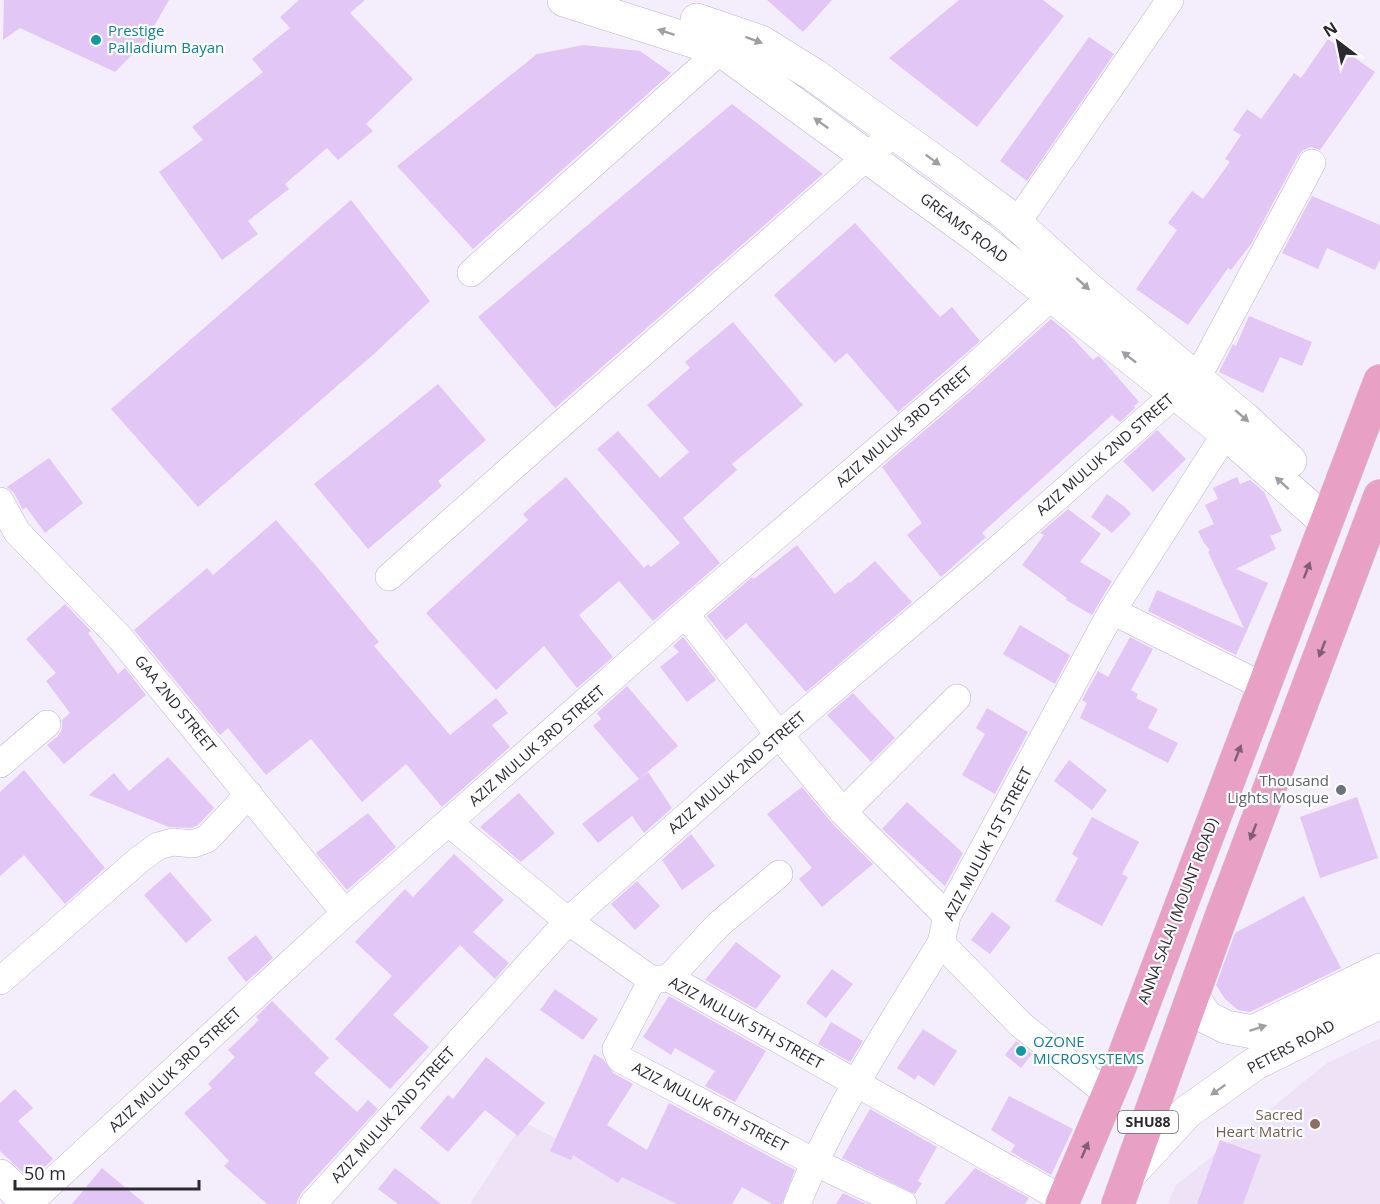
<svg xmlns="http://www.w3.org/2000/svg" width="1380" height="1204" font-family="'Open Sans',sans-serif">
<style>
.education{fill:#eee2f6}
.building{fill:#e2c6f6}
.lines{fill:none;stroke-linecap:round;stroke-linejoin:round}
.minor-casing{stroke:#bdb4ca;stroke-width:28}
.tertiary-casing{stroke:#bdb4ca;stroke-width:34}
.secondary-casing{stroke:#bdb4ca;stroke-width:34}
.primary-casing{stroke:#d0d0d1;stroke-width:34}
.minor{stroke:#fff;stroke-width:27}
.tertiary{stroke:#fff;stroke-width:33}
.secondary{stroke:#fff;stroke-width:33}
.primary{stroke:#e9a0c5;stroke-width:33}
.oneway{fill:#a09ea2}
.oneway2{fill:#805e73}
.culture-dot{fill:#0f9aa8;stroke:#fefefe;stroke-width:2}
.worship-dot{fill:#6b7280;stroke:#fefefe;stroke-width:2}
.education-dot{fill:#8d6e63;stroke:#fefefe;stroke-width:2}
.labels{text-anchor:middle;stroke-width:4.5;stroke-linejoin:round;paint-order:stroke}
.shield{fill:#fefefe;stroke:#6a686e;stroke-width:1.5}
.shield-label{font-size:14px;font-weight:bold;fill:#2b2830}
.culture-label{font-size:15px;fill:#0d838f;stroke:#fefefe;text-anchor:start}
.street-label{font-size:15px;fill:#2b2830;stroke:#fefefe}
.worship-label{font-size:15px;fill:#5b616d;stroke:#fefefe;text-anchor:end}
.education-label{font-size:15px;fill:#785e54;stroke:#fefefe;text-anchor:end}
</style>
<rect width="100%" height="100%" fill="#f4eefc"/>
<path class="education" d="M1380,1038V1204H1168L1175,1186L1327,1063Z
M523,1122L689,1203L688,1204H470Z"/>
<path class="building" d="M4,0H169L145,42L115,72L20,28L3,40Z
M299,0H365L350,13L413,79L366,124L373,131L338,160L327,148L285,184L289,189L248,221L258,234L222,260L159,172L203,140L192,127L263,72L252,59L290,28L280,17Z
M767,0H832L803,32Z
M959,0H1043L1064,16L977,127L889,58Z
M1089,37L1114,54L1027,181L1000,161Z
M1328,39L1375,72L1320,150L1311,147L1303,150L1298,156L1251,244L1231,270L1228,268L1188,325L1136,289L1177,230L1168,223L1192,191L1203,199L1230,162L1225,159L1241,135L1233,130L1247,109L1261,119L1294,73L1301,78Z
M584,45L640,51L671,73L473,249L397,166L537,54Z
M732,104L823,174L555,408L478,317Z
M1312,196L1380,225V259L1375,270L1327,248L1318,269L1282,253Z
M351,200L430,301L375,353L198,507L111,409Z
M855,223L940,317L952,307L980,341L898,412L847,353L835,363L774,295Z
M1249,316L1312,342L1302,366L1280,357L1263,393L1219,372L1233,344L1236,346Z
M1051,319L1066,331L1093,360L1098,356L1102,359L1139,402L1134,406L1135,408L1120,422L1112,415L982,533L986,537L941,577L907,535L922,523L882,467L972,390Z
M733,322L803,405L732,464L737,470L683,518L720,563L653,621L619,581L579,615L613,657L577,688L544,646L496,690L426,613L528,520L523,514L566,477L644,568L648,564L651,567L680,543L597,449L618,431L660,478L689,452L647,405L690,368L685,362Z
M438,384L486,440L438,481L442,486L368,549L314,484Z
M1157,430L1186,459L1153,492L1123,461Z
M49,458L83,503L45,533L26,507L23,510L14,493L7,487Z
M1237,477L1240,484L1250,480L1264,492L1282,531L1270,536L1276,549L1236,569L1268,583L1236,655L1148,611L1157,590L1244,628L1208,552L1210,550L1204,543L1198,531L1214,524L1205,505L1218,499L1213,488Z
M1107,494L1125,507L1131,514L1112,533L1091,517Z
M1068,509L1101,534L1080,562L1112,581L1092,615L1066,600L1067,598L1022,565L1044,535L1040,533Z
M276,520L318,568L379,642L374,646L450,735L496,698L508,713L492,725L510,747L442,807L406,764L362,802L311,739L266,775L228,728L220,735L134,630L207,568L213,575Z
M797,545L835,594L849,582L850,583L875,561L912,602L806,692L746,623L726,640L707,616L752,577L754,579Z
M65,604L91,631L88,633L118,674L125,668L146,695L64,764L47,745L58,736L62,729V720L70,713L46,681L56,673L26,639Z
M1020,625L1070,655L1055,684L1003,654Z
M683,637L716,680L687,702L660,667L679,652L673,646Z
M1130,637L1153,649L1131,690L1138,694L1136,698L1158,709L1148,728L1178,743L1168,763L1080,718L1087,703L1082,700L1098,671L1108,677Z
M627,686L678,746L639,779L593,726L601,719L597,713Z
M853,693L895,738L871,762L827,715Z
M987,708L1028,732L995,794L962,775L985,734L976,728Z
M168,757L214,808L198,825L191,828L169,827L89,795L114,773L129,791Z
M1069,760L1107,790L1092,810L1054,781Z
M24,770L105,868L65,904L24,855L0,876V792Z
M648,772L672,808L644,833L632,816L598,843L582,824Z
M802,787L832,823L873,864L822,907L799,879L812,868L767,814Z
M519,793L555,833L521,862L480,827Z
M1357,797L1378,858L1320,878L1300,817Z
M907,802L963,853L945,886L882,829Z
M368,813L396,847L347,890L316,853Z
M1092,817L1139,842L1122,874L1128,877L1102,926L1055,901L1078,858L1072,854Z
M691,834L715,866L682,890L662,860Z
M454,854L504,900L473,932L509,963L495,979L460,945L393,1015L429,1047L390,1089L335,1039L392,976L355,942L405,889L413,897Z
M170,872L212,920L186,943L144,895Z
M637,881L660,906L635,930L611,904Z
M1304,896L1341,968L1250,1012L1238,1010L1225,999L1216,985L1235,933Z
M992,912L1011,927L990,954L971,940Z
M256,935L273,958L246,982L227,958Z
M736,942L781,976L756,1009L705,980Z
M832,969L853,984L826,1018L806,1003Z
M555,989L598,1019L583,1040L540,1010Z
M669,996L766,1051L735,1102L705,1086L715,1071L675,1048L671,1055L643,1037Z
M272,1001L329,1058L314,1073L357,1112L368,1100L378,1109L301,1193L296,1204H267L224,1166L229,1161L184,1113L212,1088L208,1084L235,1057L228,1050L259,1020L256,1017Z
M831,1022L863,1041L850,1062L818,1044Z
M923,1029L957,1051L934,1086L918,1075L915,1080L897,1068Z
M1016,1041L1032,1054L1021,1068L1005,1055Z
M594,1054L603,1059L613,1073L633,1084L607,1125L647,1150L669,1103L795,1170L782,1204H772L742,1187L732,1204H677L622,1177L618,1183L573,1155L571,1160L550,1151Z
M486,1057L545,1103L518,1136L485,1110L448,1152L420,1128L448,1095L453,1099Z
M15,1089L33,1108L18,1121L53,1159L31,1180L0,1151V1103Z
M1009,1096L1073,1129L1051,1175L1011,1152L1015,1145L991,1130Z
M870,1109L937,1147L918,1181L922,1183L915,1194L842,1158Z
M1220,1140L1261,1155L1243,1204H1197Z
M102,1168L145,1204H72Z
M395,1168L441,1204H398L378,1189Z
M975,1168L1029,1198L1025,1204H944Z
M843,1193L866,1204H836Z"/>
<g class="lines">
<defs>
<path id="minor" d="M1016,224L1170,0
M471,273L721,50
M0,501L17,532L121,639L345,913
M389,577L550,434L895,132
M1112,611L1263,686
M686,615L779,735L843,812L947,916
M0,764L47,724
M843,812L957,698
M449,823L568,921L652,980L669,978L1064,1200
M941,943L1020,1024L1109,1095
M669,978L718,925L779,874
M652,980L616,1049L620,1059L814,1162L903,1204
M0,981L140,859L158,846L173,842L193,844L207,839L249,794
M29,1203L345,913L700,601L962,378L1052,296
M313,1204L568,921L779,735L973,571L1175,394L1197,378L1312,163
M797,1204C834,1111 889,1028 941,943L947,916L1112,611L1226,433"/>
<path id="tertiary" d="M564,0L721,50L980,239L1226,433L1325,521
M697,20L761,42L814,75L952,174L1007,215L1086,287L1245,419L1290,461
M0,1176L30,1204"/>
<path id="secondary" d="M1193,997L1206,1017L1226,1027L1253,1032L1380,970
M1129,1175L1187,1112L1256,1063L1380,1002"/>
<path id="primary" d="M1062,1204L1119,1069L1380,381
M1118,1204L1221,917L1380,496"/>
</defs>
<use href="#minor" class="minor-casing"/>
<use href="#tertiary" class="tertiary-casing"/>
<use href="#secondary" class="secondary-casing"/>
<use href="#primary" class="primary-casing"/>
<use href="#minor" class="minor"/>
<use href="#tertiary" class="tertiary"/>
<use href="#secondary" class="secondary"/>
<use href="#primary" class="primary"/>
</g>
<defs><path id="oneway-solid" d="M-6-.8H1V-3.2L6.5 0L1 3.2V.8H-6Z" transform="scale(1.5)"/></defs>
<g class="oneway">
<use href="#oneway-solid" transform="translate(666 32) rotate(-162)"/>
<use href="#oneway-solid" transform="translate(754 40) rotate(21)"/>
<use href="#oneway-solid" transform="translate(821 123) rotate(-144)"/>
<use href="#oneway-solid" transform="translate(933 160) rotate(36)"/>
<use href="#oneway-solid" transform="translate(1083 284) rotate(42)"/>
<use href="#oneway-solid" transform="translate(1129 357) rotate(-142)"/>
<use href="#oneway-solid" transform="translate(1242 416) rotate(41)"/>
<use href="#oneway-solid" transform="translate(1282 483) rotate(-138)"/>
<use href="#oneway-solid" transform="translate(1258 1028) rotate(-18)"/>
<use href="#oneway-solid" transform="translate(1218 1090) rotate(145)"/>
</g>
<g class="oneway2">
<use href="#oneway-solid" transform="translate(1307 570) rotate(-69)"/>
<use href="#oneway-solid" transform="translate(1322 649) rotate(111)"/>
<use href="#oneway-solid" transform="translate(1238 753) rotate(-69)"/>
<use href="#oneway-solid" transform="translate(1253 832) rotate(111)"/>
<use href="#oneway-solid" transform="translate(1085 1150) rotate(-67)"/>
</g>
<g class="culture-dot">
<circle cx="96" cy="40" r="6"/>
<circle cx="1021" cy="1051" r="6"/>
</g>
<circle class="worship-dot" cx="1341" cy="790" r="6"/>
<circle class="education-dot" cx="1315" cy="1124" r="6"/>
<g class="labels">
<rect class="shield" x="1118" y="1111" width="60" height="22" rx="4.5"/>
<g class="shield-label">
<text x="1148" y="1127">SHU88</text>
</g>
<g class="culture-label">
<text x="108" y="36">Prestige<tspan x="108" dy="17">Palladium Bayan</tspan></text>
<text x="1033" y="1047">OZONE<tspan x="1033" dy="17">MICROSYSTEMS</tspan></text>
</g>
<g class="street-label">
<text transform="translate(964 228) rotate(37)" y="5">GREAMS ROAD</text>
<text transform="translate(904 427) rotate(-41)" y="5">AZIZ MULUK 3RD STREET</text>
<text transform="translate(1105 455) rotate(-41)" y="5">AZIZ MULUK 2ND STREET</text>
<text transform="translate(175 704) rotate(51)" y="5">GAA 2ND STREET</text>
<text transform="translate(537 746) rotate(-41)" y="5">AZIZ MULUK 3RD STREET</text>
<text transform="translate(737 773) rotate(-41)" y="5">AZIZ MULUK 2ND STREET</text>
<text transform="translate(988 844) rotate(-62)" y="5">AZIZ MULUK 1ST STREET</text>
<text transform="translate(1178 911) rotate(-69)" y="5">ANNA SALAI (MOUNT ROAD)</text>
<text transform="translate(746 1023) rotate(29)" y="5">AZIZ MULUK 5TH STREET</text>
<text transform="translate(1291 1047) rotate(-28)" y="5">PETERS ROAD</text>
<text transform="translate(175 1070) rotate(-43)" y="5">AZIZ MULUK 3RD STREET</text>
<text transform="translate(710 1107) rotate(28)" y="5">AZIZ MULUK 6TH STREET</text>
<text transform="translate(393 1115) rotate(-48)" y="5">AZIZ MULUK 2ND STREET</text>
</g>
<g class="worship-label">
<text x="1329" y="786">Thousand<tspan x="1329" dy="17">Lights Mosque</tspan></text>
</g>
<g class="education-label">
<text x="1303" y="1120">Sacred<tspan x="1303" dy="17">Heart Matric</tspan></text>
</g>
</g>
<g transform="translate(1338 42) rotate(328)" stroke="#fefefe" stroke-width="4.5" paint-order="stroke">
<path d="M0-4.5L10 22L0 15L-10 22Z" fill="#2b2830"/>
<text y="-9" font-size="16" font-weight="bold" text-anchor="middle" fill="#2b2830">N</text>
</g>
<path d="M15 1180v9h184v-9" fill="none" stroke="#2b2830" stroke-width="3"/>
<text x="24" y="1180" font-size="18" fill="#2b2830" stroke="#fefefe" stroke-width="4.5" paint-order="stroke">50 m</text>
</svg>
